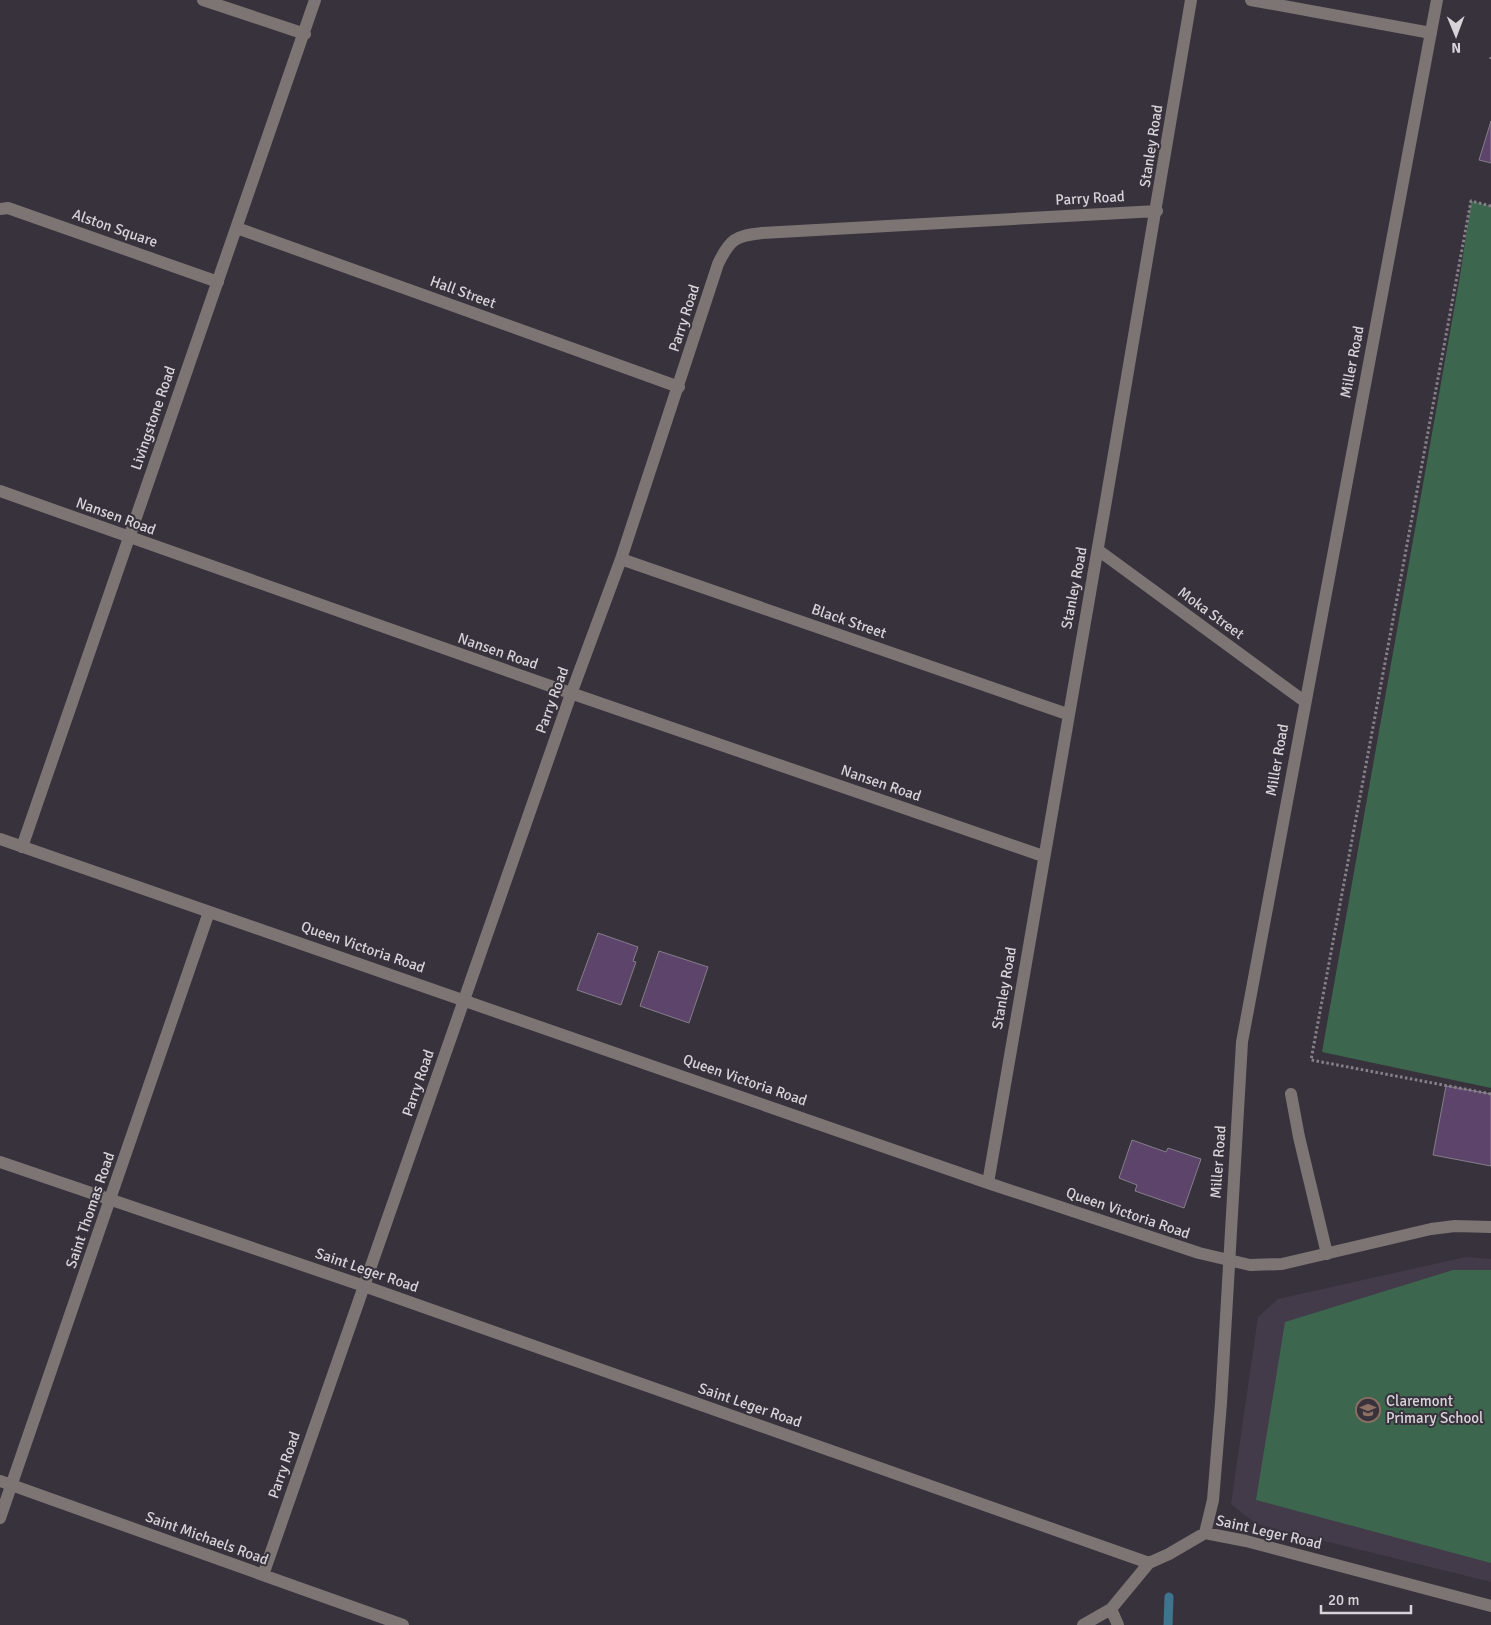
<svg xmlns="http://www.w3.org/2000/svg" width="1491" height="1625" font-family="Signika,sans-serif">
<style>
.built{fill:#443b4a}
.green{fill:#3d664e}
.lines{fill:none;stroke-linecap:round;stroke-linejoin:round}
.stream{stroke:#3f748e;stroke-width:9}
.building{fill:#5d446b;stroke:#857e8a}
.path{stroke:#868189;stroke-width:3;stroke-dasharray:2.5 2.5;stroke-linecap:butt}
.minor{stroke:#7c7574;stroke-width:12}
.labels{text-anchor:middle;stroke-width:4;stroke-linejoin:round;paint-order:stroke}
.street-label{font-size:15px;fill:#d7d3d9;stroke:#38323c}
.poi-label{font-size:15px;fill:#d7d3d9;stroke:#38323c;text-anchor:start}
</style>
<rect width="100%" height="100%" fill="#38323c"/>
<path class="built" d="M1466,1257L1491,1259V1582L1256,1524L1231,1504L1258,1317L1278,1299Z"/>
<path class="green" d="M1471,201L1491,206V1088L1322,1052L1460,276Z
M1453,1270H1491V1563L1256,1500L1285,1322Z"/>
<g class="lines">
<path class="stream" d="M1168,1625L1169,1597"/>
</g>
<path class="building" d="M1491,121V163L1479,160Z
M598,933L638,947L633,961L636,962L621,1005L577,990Z
M659,951L708,967L689,1023L640,1006Z
M1446,1086L1491,1094V1166L1433,1155Z
M1132,1140L1166,1152L1168,1148L1201,1159L1184,1208L1135,1191L1137,1185L1119,1178Z"/>
<g class="lines">
<path class="path" d="M1491,57V59
M1491,206L1471,201L1311,1060L1491,1094"/>
<path class="minor" d="M203,0L305,34
M1251,0L1431,33
M0,209L8,208L218,282
M237,228L679,387
M0,491L556,688L1043,856
M1098,550L1304,701
M621,559L1067,714
M0,839L988,1183L1199,1253L1250,1265L1282,1264L1431,1229L1455,1226L1491,1227
M22,847L315,0
M1291,1094L1299,1137L1327,1254
M0,1162L364,1286L1149,1563L1169,1554L1205,1533L1246,1541L1491,1606
M988,1183C1055,788 1126,395 1191,0
M0,1481L403,1625
M0,1518L209,912
M1205,1533L1213,1500L1221,1403L1242,1042L1437,0
M263,1575L571,694L621,559L718,264C730,239 735,236 762,233L1157,211
M1111,1609L1118,1625
M1083,1625L1111,1609L1149,1563"/>
</g>
<defs>
<symbol id="school-ring" viewBox="-11 -11 22 22"><circle r="9.5" fill="#38323c" stroke="#8d6e63" stroke-width="1.5"/><path d="M0-5L7-2L0 1L-7-2ZM-4 1L0 2.5L4 1V4Q0 6-4 4Z" fill="#8d6e63"/></symbol>
</defs>
<g fill-rule="evenodd">
<use href="#school-ring" x="1354" y="1396" width="28" height="28"/>
</g>
<g class="labels">
<g class="street-label">
<text transform="translate(1151 146) rotate(-81)" y="5">Stanley Road</text>
<text transform="translate(1090 198) rotate(-3)" y="5">Parry Road</text>
<text transform="translate(115 228) rotate(19)" y="5">Alston Square</text>
<text transform="translate(463 292) rotate(20)" y="5">Hall Street</text>
<text transform="translate(684 318) rotate(-72)" y="5">Parry Road</text>
<text transform="translate(1352 362) rotate(-79)" y="5">Miller Road</text>
<text transform="translate(153 418) rotate(-71)" y="5">Livingstone Road</text>
<text transform="translate(116 516) rotate(20)" y="5">Nansen Road</text>
<text transform="translate(1074 588) rotate(-79)" y="5">Stanley Road</text>
<text transform="translate(1211 613) rotate(36)" y="5">Moka Street</text>
<text transform="translate(849 621) rotate(19)" y="5">Black Street</text>
<text transform="translate(498 651) rotate(19)" y="5">Nansen Road</text>
<text transform="translate(552 700) rotate(-70)" y="5">Parry Road</text>
<text transform="translate(1277 760) rotate(-80)" y="5">Miller Road</text>
<text transform="translate(881 783) rotate(19)" y="5">Nansen Road</text>
<text transform="translate(363 947) rotate(19)" y="5">Queen Victoria Road</text>
<text transform="translate(1004 988) rotate(-80)" y="5">Stanley Road</text>
<text transform="translate(745 1080) rotate(19)" y="5">Queen Victoria Road</text>
<text transform="translate(418 1083) rotate(-71)" y="5">Parry Road</text>
<text transform="translate(1218 1162) rotate(-86)" y="5">Miller Road</text>
<text transform="translate(90 1210) rotate(-71)" y="5">Saint Thomas Road</text>
<text transform="translate(1128 1213) rotate(19)" y="5">Queen Victoria Road</text>
<text transform="translate(367 1270) rotate(19)" y="5">Saint Leger Road</text>
<text transform="translate(750 1405) rotate(19)" y="5">Saint Leger Road</text>
<text transform="translate(284 1465) rotate(-71)" y="5">Parry Road</text>
<text transform="translate(1269 1532) rotate(13)" y="5">Saint Leger Road</text>
<text transform="translate(207 1538) rotate(20)" y="5">Saint Michaels Road</text>
</g>
<g class="poi-label">
<text x="1386" y="1406">Claremont<tspan x="1386" dy="17">Primary School</tspan></text>
</g>
</g>
<g transform="translate(1456 35) rotate(179)" stroke="#38323c" stroke-width="4" paint-order="stroke">
<path d="M0-4L9 19L0 12L-9 19Z" fill="#d7d3d9"/>
<text y="-8" font-size="14" font-weight="bold" text-anchor="middle" fill="#d7d3d9">N</text>
</g>
<path d="M1321 1605v8h90v-8" fill="none" stroke="#d7d3d9" stroke-width="2.5"/>
<text x="1328" y="1605" font-size="15" fill="#d7d3d9" stroke="#38323c" stroke-width="4" paint-order="stroke">20 m</text>
</svg>
